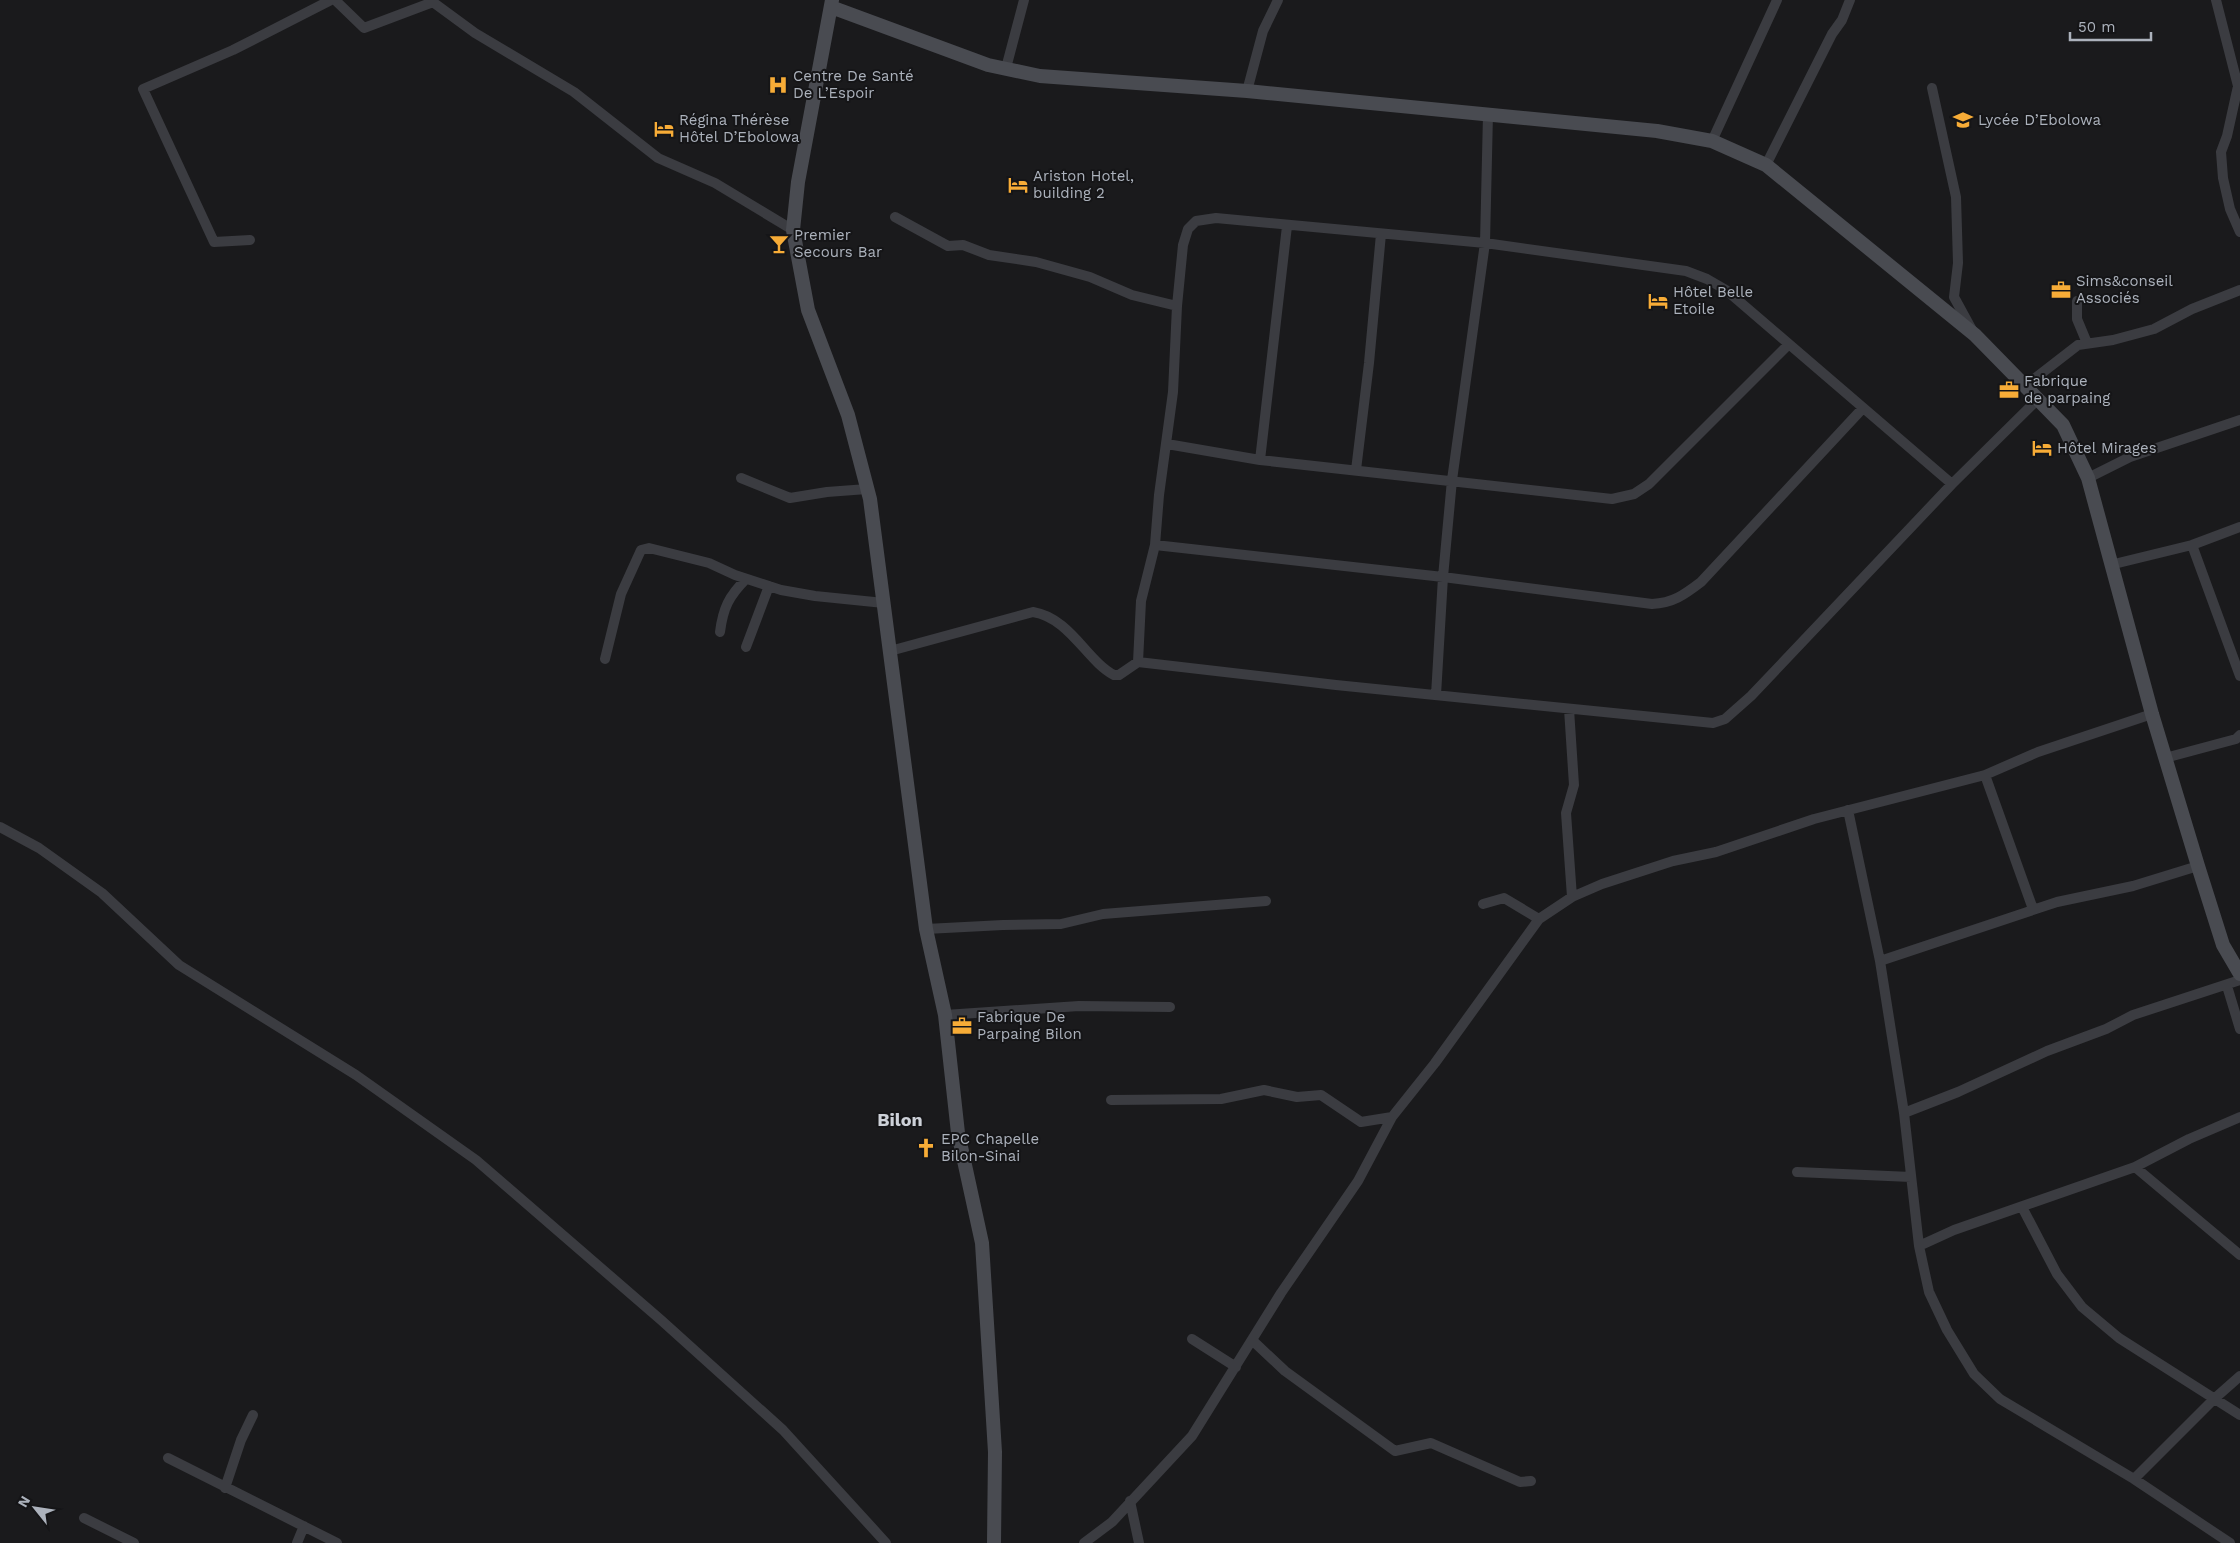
<svg xmlns="http://www.w3.org/2000/svg" width="2240" height="1543" font-family="'Work Sans',sans-serif">
<style>
.lines{fill:none;stroke-linecap:round;stroke-linejoin:round}
.street{stroke:#3b3c41;stroke-width:10}
.secondary{stroke:#494b51;stroke-width:14}
.labels{text-anchor:middle;stroke-width:4;stroke-linejoin:round;paint-order:stroke}
.poi-label{font-size:15px;fill:#acb2bc;stroke:#151517;text-anchor:start}
.quarter-label{font-size:18px;font-weight:bold;fill:#cdd1d8;stroke:#151517}
</style>
<rect width="100%" height="100%" fill="#1a1a1c"/>
<g class="lines">
<path class="street" d="M335,0L364,28L433,2
M430,0L475,33L574,92L658,158L715,183L793,230
M2216,0L2238,86L2227,136L2221,152L2223,178L2230,209L2240,232
M1006,68L1024,0
M1932,88L1956,197L1958,263L1954,297L1972,330
M1247,91L1263,31L1278,0
M1712,141L1777,0
M1766,165L1832,34L1842,20L1850,0
M895,217L948,246L963,245L989,255L1036,262L1090,277L1132,295L1177,306
M250,240L214,242L143,89L233,50L331,0
M2077,301V319L2087,343
M2025,386L2078,345L2113,340L2154,329L2192,309L2240,290
M1167,444L1260,460L1612,499L1634,494L1649,484L1789,344
M1260,460L1287,226
M1356,470L1369,363L1381,234
M741,478L790,498L827,492L867,489
M2088,478L2130,457L2240,420
M1155,545L1443,577L1652,604C1673,603 1684,595 1701,582L1863,408
M2192,545L2240,676
M2110,565L2192,545L2240,527
M720,632C723,608 729,596 746,579
M746,647L769,586
M890,651L1033,612C1070,618 1087,661 1114,675H1119L1138,662L1336,685L1713,723L1725,719L1751,696L1952,484L2037,400
M605,659L621,594L641,550L649,548L709,563L735,575L781,590L815,596L884,603
M1138,662L1141,601L1155,545L1159,495L1173,392L1177,306L1183,245L1188,229L1196,221L1216,218L1485,243L1686,271L1707,279L1726,290L1952,484
M1436,695L1443,577L1452,480L1485,243L1488,114
M1569,709L1574,785L1566,813L1572,897
M2165,758L2236,739L2240,735
M1985,775L2033,909
M1848,810L1880,961L1904,1113L1919,1246L1929,1292L1947,1330L1974,1374L2000,1399L2134,1479L2230,1543
M0,827L39,848L102,893L179,965L356,1075L476,1160L661,1320L783,1430L886,1543
M1483,904L1504,898L1539,919
M926,929L1003,925L1061,924L1103,914L1266,901
M1880,961L2057,902L2133,886L2198,866
M2227,986L2240,1029
M945,1015L1079,1006L1170,1007
M1111,1100L1221,1099L1264,1090L1297,1097L1321,1095L1361,1122L1392,1117
M1904,1113L1958,1092L2047,1051L2106,1029L2133,1015L2240,980
M2135,1167L2240,1255
M1797,1172L1911,1177
M2022,1207L2057,1274L2082,1307L2119,1338L2240,1415
M1919,1246L1954,1230L2135,1167L2189,1139L2240,1117
M1192,1339L1236,1367
M1252,1340L1285,1371L1395,1451L1431,1443L1520,1482L1531,1481
M168,1458L337,1543
M2134,1479L2214,1399L2240,1376
M225,1488L241,1440L253,1415
M1130,1501L1139,1543
M84,1518L134,1543
M297,1543L304,1526
M1084,1543L1112,1522L1192,1436L1281,1293L1358,1181L1392,1117L1435,1063L1539,919L1572,897L1602,884L1673,861L1716,852L1814,819L1985,775L2038,752L2152,714"/>
<path class="secondary" d="M832,0L798,182L793,230L808,310L848,415L870,499L926,929L945,1015L958,1133L982,1243L995,1452L994,1543
M831,7L988,65L1040,76L1247,91L1657,131L1712,141L1766,165L1975,335L2063,425L2088,478L2152,714L2198,866L2223,945L2240,974"/>
</g>
<defs>
<symbol id="hospital-bare" viewBox="-9 -9 18 18"><path d="M-5-5h3v3.5h4V-5h3V5h-3V1.5h-4V5h-3Z" fill="#f7ac37" stroke="#151517" stroke-width="2.5" paint-order="stroke"/></symbol>
<symbol id="school-bare" viewBox="-9 -9 18 18"><path d="M0-5L7-2L0 1L-7-2ZM-4 1L0 2.5L4 1V4Q0 6-4 4Z" fill="#f7ac37" stroke="#151517" stroke-width="2.5" paint-order="stroke"/></symbol>
<symbol id="hotel-bare" viewBox="-9 -9 18 18"><path d="M-6-4.5h1.5V1H6V5H4.5V3h-9V5H-6ZM-4 0a1.8 1.8 0 1 1 3.6 0ZM.5 0V-2.5h3Q6-2.5 6 0Z" fill="#f7ac37" stroke="#151517" stroke-width="2.5" paint-order="stroke"/></symbol>
<symbol id="bar-bare" viewBox="-9 -9 18 18"><path d="M-6-5H6L.8 .8V4.5H3.5V6h-7V4.5H-.8V.8Z" fill="#f7ac37" stroke="#151517" stroke-width="2.5" paint-order="stroke"/></symbol>
<symbol id="office-bare" viewBox="-9 -9 18 18"><path d="M-6-3h4V-5.5h4V-3h4V5H-6ZM-1-4.5V-3h2v-1.5ZM-6 0V1H6V0Z" fill="#f7ac37" stroke="#151517" stroke-width="2.5" paint-order="stroke"/></symbol>
<symbol id="church-bare" viewBox="-9 -9 18 18"><path d="M-1.2-6h2.4v3.5h3.3v2.4h-3.3V6h-2.4V-.1h-3.3v-2.4h3.3Z" fill="#f7ac37" stroke="#151517" stroke-width="2.5" paint-order="stroke"/></symbol>
</defs>
<g fill-rule="evenodd">
<use href="#hospital-bare" x="764" y="71" width="28" height="28"/>
<use href="#school-bare" x="1949" y="106" width="28" height="28"/>
<use href="#hotel-bare" x="650" y="115" width="28" height="28"/>
<use href="#hotel-bare" x="1004" y="171" width="28" height="28"/>
<use href="#bar-bare" x="765" y="230" width="28" height="28"/>
<use href="#office-bare" x="2047" y="276" width="28" height="28"/>
<use href="#hotel-bare" x="1644" y="287" width="28" height="28"/>
<use href="#office-bare" x="1995" y="376" width="28" height="28"/>
<use href="#hotel-bare" x="2028" y="434" width="28" height="28"/>
<use href="#office-bare" x="948" y="1012" width="28" height="28"/>
<use href="#church-bare" x="912" y="1134" width="28" height="28"/>
</g>
<g class="labels">
<g class="poi-label">
<text x="793" y="81">Centre De Santé<tspan x="793" dy="17">De L’Espoir</tspan></text>
<text x="679" y="125">Régina Thérèse<tspan x="679" dy="17">Hôtel D’Ebolowa</tspan></text>
<text x="1978" y="125">Lycée D’Ebolowa</text>
<text x="1033" y="181">Ariston Hotel,<tspan x="1033" dy="17">building 2</tspan></text>
<text x="794" y="240">Premier<tspan x="794" dy="17">Secours Bar</tspan></text>
<text x="2076" y="286">Sims&amp;conseil<tspan x="2076" dy="17">Associés</tspan></text>
<text x="1673" y="297">Hôtel Belle<tspan x="1673" dy="17">Etoile</tspan></text>
<text x="2024" y="386">Fabrique<tspan x="2024" dy="17">de parpaing</tspan></text>
<text x="2057" y="453">Hôtel Mirages</text>
<text x="977" y="1022">Fabrique De<tspan x="977" dy="17">Parpaing Bilon</tspan></text>
<text x="941" y="1144">EPC Chapelle<tspan x="941" dy="17">Bilon-Sinai</tspan></text>
</g>
<g class="quarter-label">
<text x="900" y="1126">Bilon</text>
</g>
</g>
<g transform="translate(35 1508) rotate(300)" stroke="#151517" stroke-width="4" paint-order="stroke">
<path d="M0-4L9 19L0 12L-9 19Z" fill="#acb2bc"/>
<text y="-8" font-size="14" font-weight="bold" text-anchor="middle" fill="#acb2bc">N</text>
</g>
<path d="M2070 32v8h81v-8" fill="none" stroke="#acb2bc" stroke-width="2.5"/>
<text x="2078" y="32" font-size="15" fill="#acb2bc" stroke="#151517" stroke-width="4" paint-order="stroke">50 m</text>
</svg>
